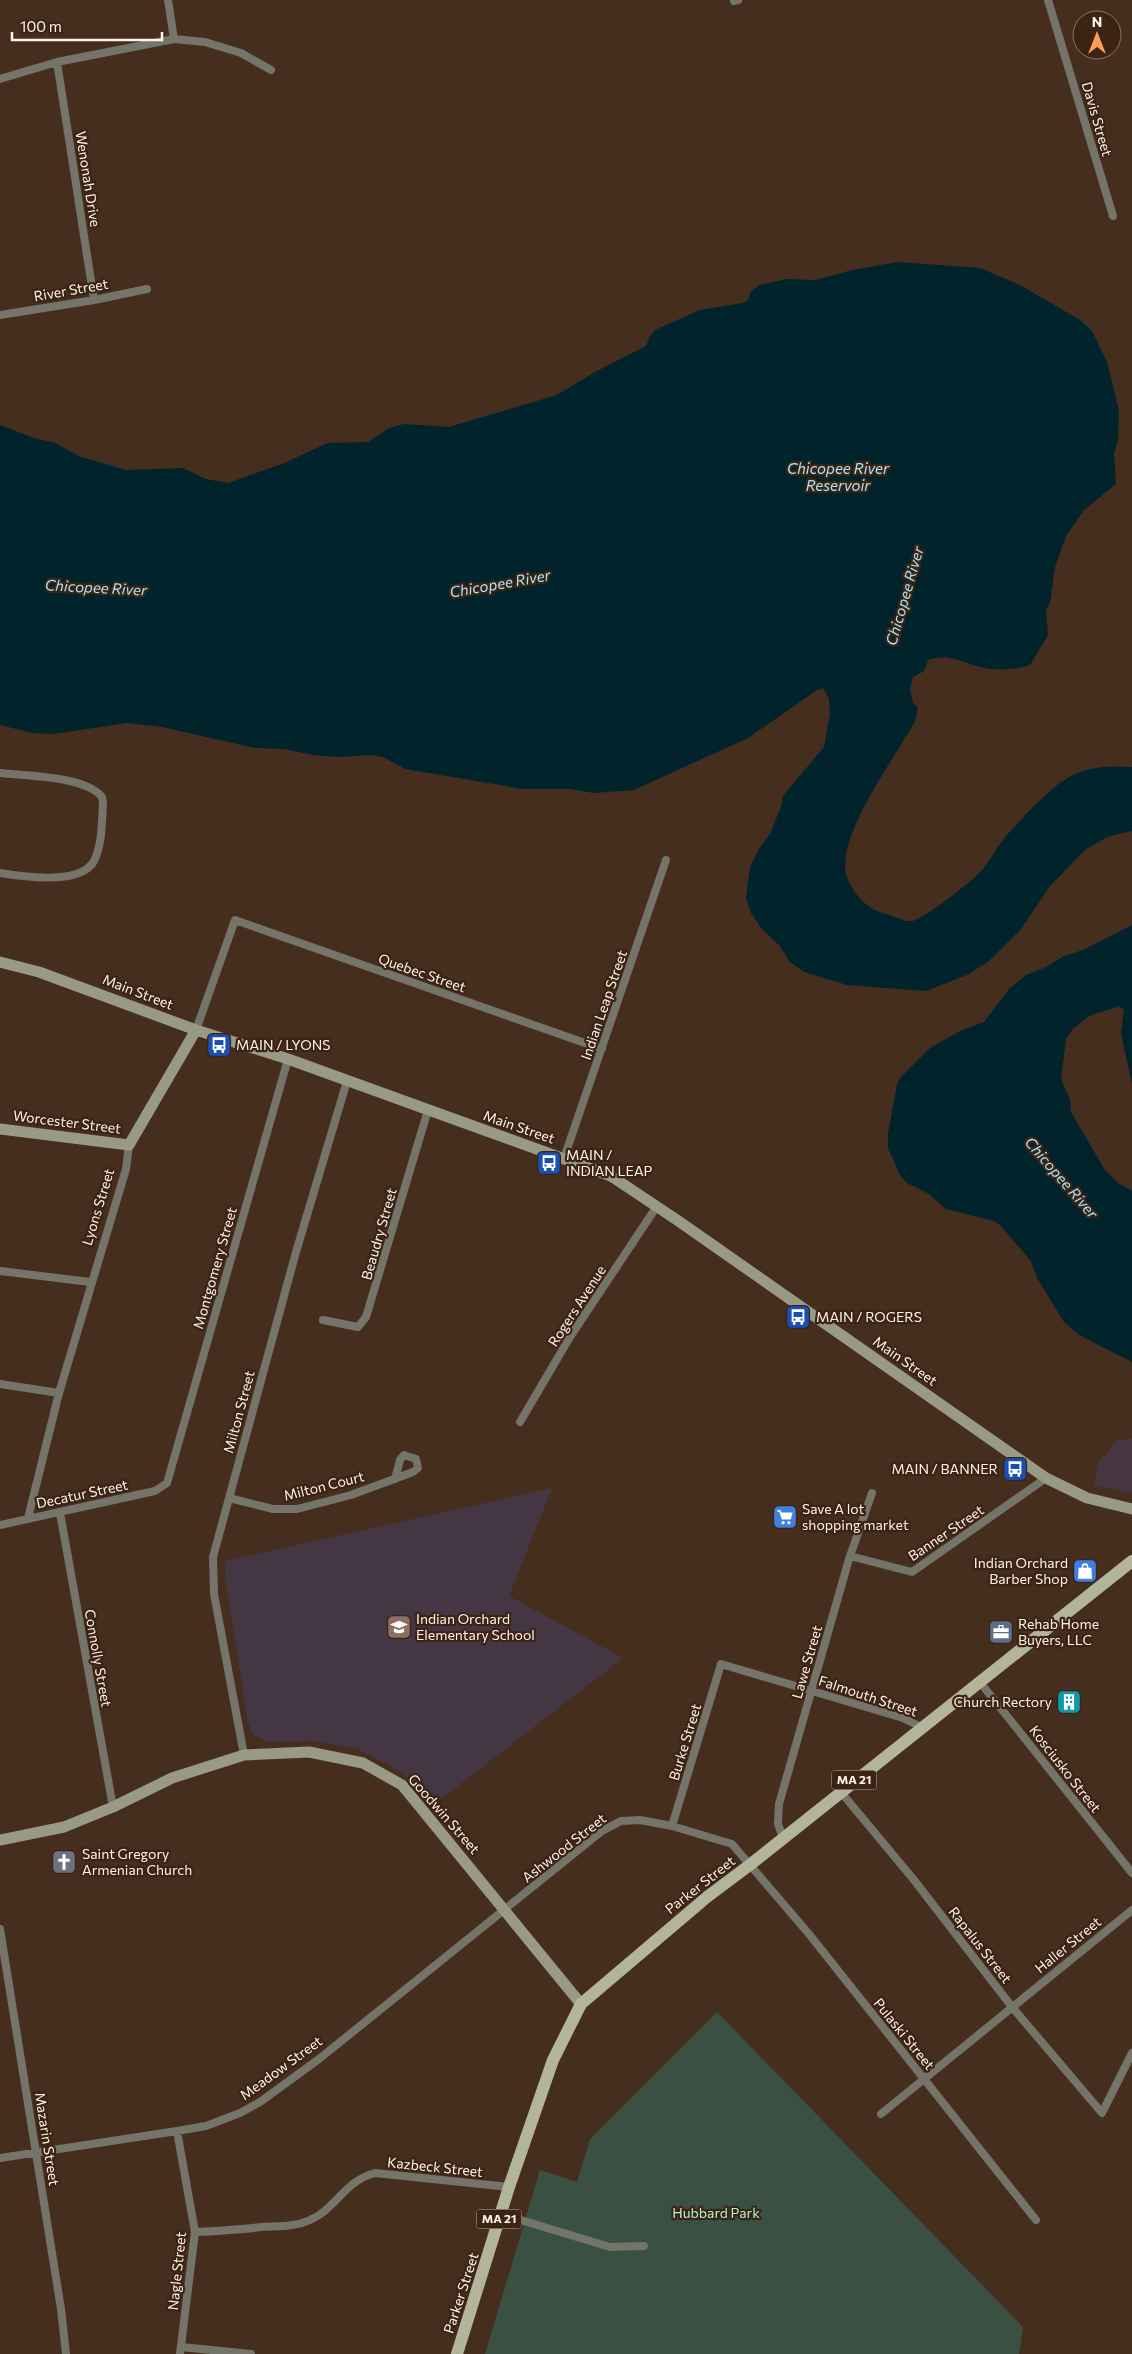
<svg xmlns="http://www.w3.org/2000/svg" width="1132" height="2354" font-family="Commissioner,sans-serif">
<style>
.commercial{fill:#473641}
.education{fill:#453644}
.green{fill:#3a5043}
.water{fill:#00232c}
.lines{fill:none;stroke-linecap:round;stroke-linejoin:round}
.street{stroke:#747568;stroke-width:8}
.secondary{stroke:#989a85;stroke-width:11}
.primary{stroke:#b3b59b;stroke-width:12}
.labels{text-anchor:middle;stroke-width:4.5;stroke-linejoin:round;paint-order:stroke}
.shield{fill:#3b2414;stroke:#c4b4a9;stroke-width:1}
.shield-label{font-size:12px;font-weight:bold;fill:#fef2e9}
.street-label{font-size:14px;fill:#fef2e9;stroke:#3b2414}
.poi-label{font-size:14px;fill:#fef2e9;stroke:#3b2414;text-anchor:start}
.park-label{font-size:14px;fill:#b0f2cc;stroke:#3b2414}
.water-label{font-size:15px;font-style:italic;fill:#a7e4f8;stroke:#3b2414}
</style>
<rect width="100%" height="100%" fill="#452e1e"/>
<path class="commercial" d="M1132,1439V1493L1094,1485L1098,1463L1118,1440Z"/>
<path class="education" d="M552,1488L509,1596L623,1658L436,1803L396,1769L357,1749L315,1741L268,1742L253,1735L248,1723L225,1577V1561Z"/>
<path class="green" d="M717,2012L1023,2327L1019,2354H485L540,2170L577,2182L590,2139Z"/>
<path class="water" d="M898,262L980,268L1020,285L1080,320L1092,331L1107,362L1119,411L1118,440L1114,454L1116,484L1084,510L1066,536L1055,567L1050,603L1046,610L1048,635L1030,665C1012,671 991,671 973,665C954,659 948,654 928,660L924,671L913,677L910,688L913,703L917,706C919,721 909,731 902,743C884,773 835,843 847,877C854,895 867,910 887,914C895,916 903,922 912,921C921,921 971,882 979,873C990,862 996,848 1006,836C1021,819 1039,800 1057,785C1080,767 1104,765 1132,767V831L1107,837L1085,850L1050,886L1021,929L989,961L967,975L926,991L847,985L804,972L790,962L779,945L762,929L751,913L746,898L750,867L760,847L770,834L782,804V797L824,747L830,714L829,699L823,688L817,690L748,738L634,790L594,793L569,789H523L405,769L383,757L371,755L339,757L313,755L284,749L255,748L162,727L127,723L53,734L33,733L0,725V425L34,438L55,443L81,457L126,470L183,468L206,479L228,483L287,462L327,443L368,442L389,428L404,424L449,427L557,395L595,372L646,346L650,336L655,330L700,310L743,303L748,300L751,291L760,285L787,279L816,280L852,270Z
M1132,925V1084L1121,1033L1124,1010L1119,1006L1089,1016L1073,1029L1066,1039L1061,1079L1070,1100L1071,1112L1105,1170L1118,1183L1132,1191V1362L1079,1335L1064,1322L1037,1278L1031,1261L1000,1225L994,1221L946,1209L929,1194L907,1183L900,1175L888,1148V1133L897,1084L900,1078L930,1048L960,1031L984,1022L1009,989L1026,975L1046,967L1064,956L1083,950Z"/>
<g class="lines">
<path class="street" d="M168,0L174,39
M1048,0L1113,216
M734,1L738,0
M57,62L94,300
M0,79L57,62L174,39L205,42L241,53L271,70
M0,315L94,300L147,289
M0,773C27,776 85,776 102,797L103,804C102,821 102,846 94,861C81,885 24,877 0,873
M196,1030L235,920L602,1049
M564,1158L666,860
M0,1271L90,1282
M323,1320L358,1327L366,1317L428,1110
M0,1384L59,1393
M520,1422L570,1337L657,1206
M229,1498L273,1509H297L351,1495L413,1472L418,1468L416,1459L404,1455L400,1460L395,1479
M60,1513L113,1807
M28,1518L59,1393L126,1169L129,1145
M0,1525L155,1491L167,1483L288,1059
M850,1556L912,1572L1046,1478
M979,1681L1132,1873
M244,1755L214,1594L213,1557L296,1252L347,1081
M840,1791L914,1880L1012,2007L1102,2113L1132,2053
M672,1826L721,1664L903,1718L921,1727
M783,1838L778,1824L779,1804L849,1559L872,1493
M0,1929L61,2309L66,2354
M881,2114L1132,1910
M177,2131L195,2232L180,2354
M0,2158L177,2131L206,2126L240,2113L260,2102L319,2059L602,1831L621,1821L640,1820L672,1826L732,1844L809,1934L1036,2220
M501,2214L610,2247L644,2246
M195,2232C217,2231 239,2230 261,2227C278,2226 295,2227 310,2220C336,2209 344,2181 375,2173L509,2187
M181,2347L251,2354"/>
<path class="secondary" d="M0,962L39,972L196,1030L288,1059L611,1176L677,1220L1046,1478L1087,1498L1132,1509
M0,1129L129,1145L196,1030
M0,1840L64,1827L113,1807L172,1778L244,1755L309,1752L363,1763L402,1785L581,2004"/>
<path class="primary" d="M457,2354L509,2187L553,2060L581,2004L707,1897L751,1864L1132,1561"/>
</g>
<defs>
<symbol id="bus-square" viewBox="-11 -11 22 22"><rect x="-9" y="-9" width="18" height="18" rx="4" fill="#1a4fb4" stroke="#3b2414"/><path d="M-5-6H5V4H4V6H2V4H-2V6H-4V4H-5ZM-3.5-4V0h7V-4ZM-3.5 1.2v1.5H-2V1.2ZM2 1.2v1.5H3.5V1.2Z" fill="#fff"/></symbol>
<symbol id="supermarket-square" viewBox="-11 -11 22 22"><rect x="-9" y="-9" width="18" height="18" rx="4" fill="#3f7fe0" stroke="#3b2414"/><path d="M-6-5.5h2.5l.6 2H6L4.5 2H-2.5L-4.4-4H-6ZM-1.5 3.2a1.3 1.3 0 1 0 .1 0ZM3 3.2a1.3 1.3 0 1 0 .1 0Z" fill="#fff"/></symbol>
<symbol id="shop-square" viewBox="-11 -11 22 22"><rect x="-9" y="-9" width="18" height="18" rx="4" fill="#3f7fe0" stroke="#3b2414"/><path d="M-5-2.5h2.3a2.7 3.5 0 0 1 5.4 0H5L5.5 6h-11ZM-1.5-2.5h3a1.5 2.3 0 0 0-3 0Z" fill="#fff"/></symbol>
<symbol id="school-square" viewBox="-11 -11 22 22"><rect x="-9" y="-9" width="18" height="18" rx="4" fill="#8d6e63" stroke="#3b2414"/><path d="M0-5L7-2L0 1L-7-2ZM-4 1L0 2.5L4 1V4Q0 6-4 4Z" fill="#fff"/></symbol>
<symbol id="office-square" viewBox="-11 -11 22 22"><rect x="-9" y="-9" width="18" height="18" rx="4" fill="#5c6f8a" stroke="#3b2414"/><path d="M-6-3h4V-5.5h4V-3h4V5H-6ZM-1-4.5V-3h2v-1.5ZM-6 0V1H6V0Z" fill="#fff"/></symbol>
<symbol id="building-square" viewBox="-11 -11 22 22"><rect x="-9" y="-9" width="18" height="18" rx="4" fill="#0f9aa8" stroke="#3b2414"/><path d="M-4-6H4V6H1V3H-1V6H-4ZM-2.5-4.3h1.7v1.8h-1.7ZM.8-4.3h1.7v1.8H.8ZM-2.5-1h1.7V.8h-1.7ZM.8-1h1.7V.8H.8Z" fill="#fff"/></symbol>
<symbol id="church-square" viewBox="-11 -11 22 22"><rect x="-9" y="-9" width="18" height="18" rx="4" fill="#6b7280" stroke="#3b2414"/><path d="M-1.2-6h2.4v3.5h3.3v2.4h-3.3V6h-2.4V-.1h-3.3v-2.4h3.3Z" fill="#fff"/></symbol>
</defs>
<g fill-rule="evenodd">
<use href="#bus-square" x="205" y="1031" width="28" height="28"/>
<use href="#bus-square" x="535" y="1149" width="28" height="28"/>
<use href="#bus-square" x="784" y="1303" width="28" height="28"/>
<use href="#bus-square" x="1001" y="1455" width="28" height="28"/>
<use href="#supermarket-square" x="771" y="1503" width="28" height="28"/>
<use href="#shop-square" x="1071" y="1557" width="28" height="28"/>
<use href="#school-square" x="385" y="1613" width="28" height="28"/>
<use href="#office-square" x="987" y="1618" width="28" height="28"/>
<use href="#building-square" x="1055" y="1688" width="28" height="28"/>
<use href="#church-square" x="50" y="1848" width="28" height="28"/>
</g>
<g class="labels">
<g class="shield">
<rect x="831.5" y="1770.5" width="45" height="19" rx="4"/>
<rect x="476.5" y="2209.5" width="45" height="19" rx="4"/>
</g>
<g class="shield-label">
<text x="854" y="1784">MA 21</text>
<text x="499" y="2223">MA 21</text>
</g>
<g class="street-label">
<text transform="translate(1097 119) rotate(74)" y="5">Davis Street</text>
<text transform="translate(88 179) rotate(81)" y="5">Wenonah Drive</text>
<text transform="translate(71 290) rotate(-10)" y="5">River Street</text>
<text transform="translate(422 973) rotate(19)" y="5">Quebec Street</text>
<text transform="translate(138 992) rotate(21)" y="5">Main Street</text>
<text transform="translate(604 1005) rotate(-71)" y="5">Indian Leap Street</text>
<text transform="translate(67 1122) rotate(7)" y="5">Worcester Street</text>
<text transform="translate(519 1127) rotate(19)" y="5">Main Street</text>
<text transform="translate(98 1207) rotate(-73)" y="5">Lyons Street</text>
<text transform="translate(379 1234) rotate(-74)" y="5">Beaudry Street</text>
<text transform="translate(215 1268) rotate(-74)" y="5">Montgomery Street</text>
<text transform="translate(577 1306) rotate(-57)" y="5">Rogers Avenue</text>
<text transform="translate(905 1361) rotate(35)" y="5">Main Street</text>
<text transform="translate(239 1412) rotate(-75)" y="5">Milton Street</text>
<text transform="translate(324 1486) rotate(-14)" y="5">Milton Court</text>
<text transform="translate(82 1494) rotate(-12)" y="5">Decatur Street</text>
<text transform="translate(946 1533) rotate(-34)" y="5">Banner Street</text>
<text transform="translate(98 1658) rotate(80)" y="5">Connolly Street</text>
<text transform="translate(807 1662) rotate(-74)" y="5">Lawe Street</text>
<text transform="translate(868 1696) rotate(18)" y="5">Falmouth Street</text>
<text transform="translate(685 1742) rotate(-73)" y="5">Burke Street</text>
<text transform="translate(1065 1769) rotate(52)" y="5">Kosciusko Street</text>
<text transform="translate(444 1814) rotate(49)" y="5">Goodwin Street</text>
<text transform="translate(564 1848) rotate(-38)" y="5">Ashwood Street</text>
<text transform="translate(700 1885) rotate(-38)" y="5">Parker Street</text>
<text transform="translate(980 1945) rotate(52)" y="5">Rapalus Street</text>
<text transform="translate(1068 1945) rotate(-39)" y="5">Haller Street</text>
<text transform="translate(904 2034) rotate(51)" y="5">Pulaski Street</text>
<text transform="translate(281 2068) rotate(-36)" y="5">Meadow Street</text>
<text transform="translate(47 2139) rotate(81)" y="5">Mazarin Street</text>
<text transform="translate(435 2167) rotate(6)" y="5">Kazbeck Street</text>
<text transform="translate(177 2271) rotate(-84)" y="5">Nagle Street</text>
<text transform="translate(461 2293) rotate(-72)" y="5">Parker Street</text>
</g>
<g class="poi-label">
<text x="236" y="1050">MAIN / LYONS</text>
<text x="566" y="1160">MAIN /<tspan x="566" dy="16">INDIAN LEAP</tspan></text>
<text x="816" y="1322">MAIN / ROGERS</text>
<text x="998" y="1474" text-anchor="end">MAIN / BANNER</text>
<text x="802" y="1514">Save A lot<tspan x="802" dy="16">shopping market</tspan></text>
<text x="1068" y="1568" text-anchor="end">Indian Orchard<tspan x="1068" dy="16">Barber Shop</tspan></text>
<text x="416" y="1624">Indian Orchard<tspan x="416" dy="16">Elementary School</tspan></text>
<text x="1018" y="1629">Rehab Home<tspan x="1018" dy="16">Buyers, LLC</tspan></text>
<text x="1052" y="1707" text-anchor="end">Church Rectory</text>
<text x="82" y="1859">Saint Gregory<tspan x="82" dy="16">Armenian Church</tspan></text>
</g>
<g class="park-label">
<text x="716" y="2218">Hubbard Park</text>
</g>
<g class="water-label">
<text x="838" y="474">Chicopee River<tspan x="838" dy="17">Reservoir</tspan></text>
<text transform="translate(500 584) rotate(-10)" y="5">Chicopee River</text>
<text transform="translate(96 588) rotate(3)" y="5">Chicopee River</text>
<text transform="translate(905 596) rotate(-74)" y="5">Chicopee River</text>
<text transform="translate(1061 1178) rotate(49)" y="5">Chicopee River</text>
</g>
</g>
<g transform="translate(1097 35)"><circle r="24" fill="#3b2414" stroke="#897669"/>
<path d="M0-4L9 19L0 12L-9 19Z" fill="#fd9c55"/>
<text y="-8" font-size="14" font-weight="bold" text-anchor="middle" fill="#fef2e9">N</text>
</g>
<path d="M12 32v8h150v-8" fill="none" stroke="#fef2e9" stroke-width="2.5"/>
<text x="20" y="32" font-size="15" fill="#fef2e9" stroke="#3b2414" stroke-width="4" paint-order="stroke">100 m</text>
</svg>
